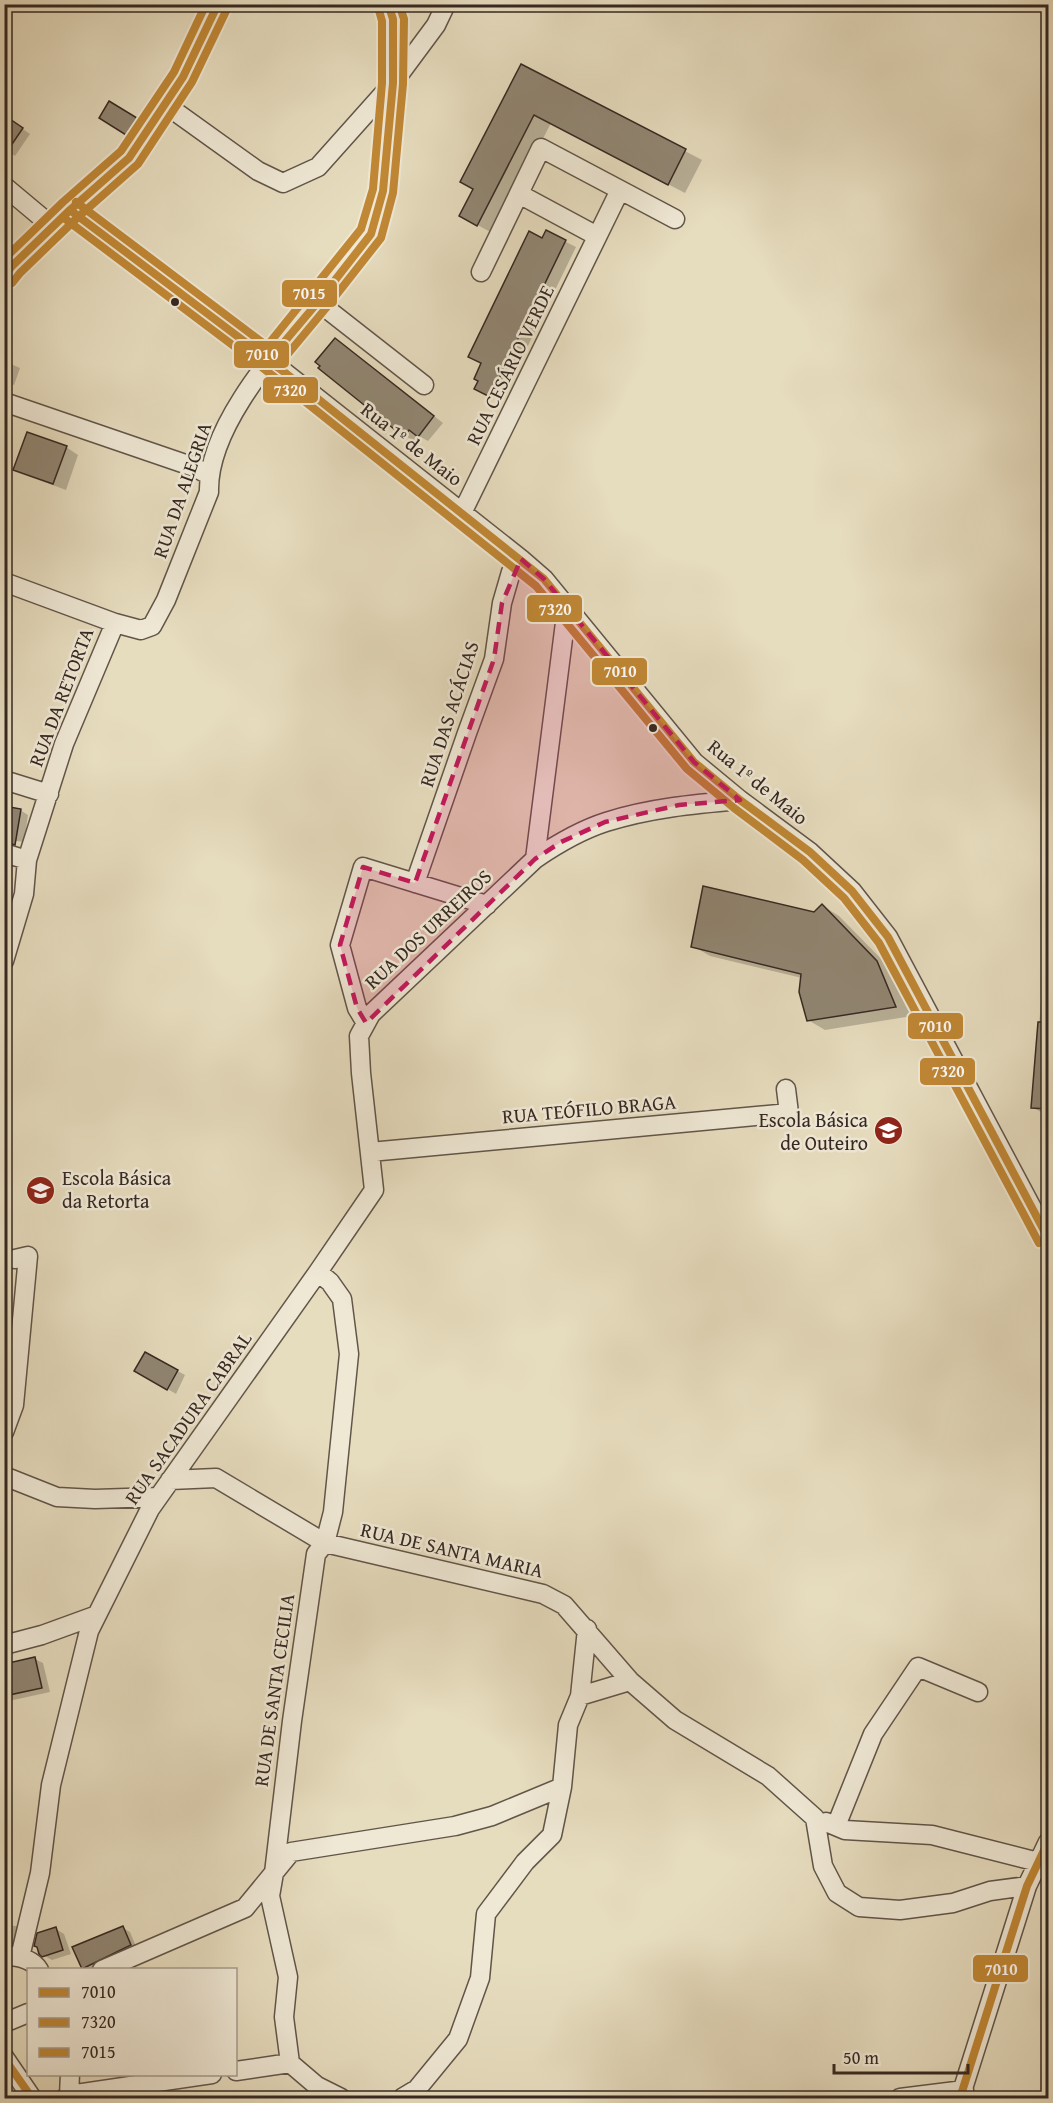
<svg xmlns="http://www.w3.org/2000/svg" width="1053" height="2103" font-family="'Gentium Book Plus',serif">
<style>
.shadow{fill:#0003}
.building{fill:#918673;stroke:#352822;stroke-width:1.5}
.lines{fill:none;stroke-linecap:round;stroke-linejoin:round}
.minor-casing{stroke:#615549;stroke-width:21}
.minor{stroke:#efe8d5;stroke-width:18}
.bus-1-casing{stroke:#efe8d5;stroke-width:12}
.bus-2-casing{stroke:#efe8d5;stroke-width:12}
.bus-3-casing{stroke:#efe8d5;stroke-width:12}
.bus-1{stroke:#c08734;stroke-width:8}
.bus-2{stroke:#c08734;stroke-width:8}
.bus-3{stroke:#c08734;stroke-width:8}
.marked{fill:#c2185b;fill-opacity:0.2;stroke:#c2185b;stroke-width:4.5;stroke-dasharray:12 8;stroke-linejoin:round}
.bus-dot{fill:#352822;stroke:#efe8d5;stroke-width:2}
.labels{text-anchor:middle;stroke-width:5;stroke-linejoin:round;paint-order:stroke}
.street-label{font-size:20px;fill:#352822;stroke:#efe8d5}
.poi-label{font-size:20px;fill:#352822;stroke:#efe8d5;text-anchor:end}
.line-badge{stroke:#efe8d5;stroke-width:2}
.badge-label{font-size:16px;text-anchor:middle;font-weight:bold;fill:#fff}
</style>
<rect width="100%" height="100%" fill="#e6dcbe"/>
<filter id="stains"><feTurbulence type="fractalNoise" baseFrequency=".00333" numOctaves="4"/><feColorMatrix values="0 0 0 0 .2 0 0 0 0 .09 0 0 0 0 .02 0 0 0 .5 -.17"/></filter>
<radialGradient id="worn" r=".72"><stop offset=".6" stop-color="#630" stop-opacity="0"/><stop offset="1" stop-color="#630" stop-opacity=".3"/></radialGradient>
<path class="shadow" d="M187,4H205L202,12Z
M522,66L702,160L685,193L551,123L494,234L461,216L475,188Z
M110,103L144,124L135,139L101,117Z
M4,116L30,134L15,156L4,149Z
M546,232L576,247L501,401L486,394Z
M344,346L443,423L428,441L419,436L415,441L405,436L320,368Z
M4,361L20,368L14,385L4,382Z
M66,447L78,455L66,490L28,476L15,469Z
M4,596L9,599L4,612Z
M20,810L28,815L24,842L4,839Z
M823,906L839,916L894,972L912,1016L825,1030L808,1020L802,978L710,956L693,946L814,914Z
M1048,921V1116L1032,1107Z
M147,1354L185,1375L176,1394L136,1370Z
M35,1659L43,1663L50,1692L4,1702V1678Z
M4,1925L16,1926L24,1931L19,1948L4,1947Z
M123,1928L130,1932L137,1949L99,1970H86L83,1967Z
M56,1929L64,1934L71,1954L52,1960L43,1955Z
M4,2071L8,2077L4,2088Z
M114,2074H166L123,2081Z"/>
<path class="building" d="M521,64L686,149L668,185L534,115L477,226L459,216L473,189L460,182Z
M109,101L137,118L126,135L99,118Z
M4,115L23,128L4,156Z
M546,230L566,240L490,397L474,389L478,381L474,379L481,363L468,357L529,231L542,238Z
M335,338L434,416L418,437L409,430L404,437L318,368L320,366L315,362Z
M27,432L67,446L53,484L13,470Z
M4,806L21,809L15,845L4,842Z
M703,886L814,912L822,904L877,961L896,1007L807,1021L799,992L801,974L691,947Z
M1038,1022H1048V1109L1031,1108Z
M145,1352L178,1370L167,1390L134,1371Z
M35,1657L42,1688L9,1695L4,1677V1664Z
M123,1926L131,1945L82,1969L72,1947Z
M56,1927L63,1950L42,1957L39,1954L37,1947L34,1946L37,1933Z"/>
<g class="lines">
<defs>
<path id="minor" d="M166,105L258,171L283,183L318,167L393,83L436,25L446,4
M4,186L53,227
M519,194L597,236
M70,210L269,360L521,559L544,579L694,762L740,800L810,852L852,891L888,937L1048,1238
M481,272L541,148L675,219
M4,277L12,266L70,210L129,158L166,105L183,77L218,4
M318,302L424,385
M4,402L194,467L209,475
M462,513L620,190
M4,582L115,623L141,630L152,626L166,600L209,492C207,416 299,328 343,270C352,258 364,246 371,234C373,229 374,222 376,216C385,182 388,148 390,113C393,80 399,36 388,4
M4,780L49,794
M4,853L27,860
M535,859L567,607
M415,883L467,733L494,659L502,603L511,572L521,559
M4,961L24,894L27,860L64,744L115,623
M366,1023L357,1008L340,945L363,867L487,905
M370,1152L789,1113L786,1089
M318,1272L330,1282L342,1299L349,1354L333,1512L325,1543L316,1554L292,1721L274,1873L270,1896L288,1977L284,2017L290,2063L317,2086L341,2098
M4,1432L14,1405L28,1256L15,1259
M4,1476L57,1497L95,1499L157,1497
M170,1480L216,1478L325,1543L543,1594L564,1605L630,1681L675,1720L768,1776L815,1818L823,1866L837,1893L859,1907L900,1910L953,1903L990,1891L1027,1886
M4,1645L42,1635L97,1615
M580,1696L587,1629
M826,1822L845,1830L932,1835L1038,1862
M836,1826L873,1734L918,1667L978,1692
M4,1956C17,1956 32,1958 39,1970
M20,1957L40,1873L51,1785L89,1631L150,1509L318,1272L374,1190L361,1073L359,1036L371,1014L535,859C557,844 581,830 606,822C650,808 695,804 740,800
M102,1970L245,1908L291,1852L455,1826L492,1816L562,1787
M4,2023L28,2013
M4,2057L32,2098
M236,2071L290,2063
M69,2095L70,2074
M65,2098L69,2095L212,2074
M402,2098L417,2089L458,2039L480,1978L486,1914L525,1862L552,1835L562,1787L568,1725L580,1696L630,1681
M900,2098L964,2090
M960,2098L1027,1886L1048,1842"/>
</defs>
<use href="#minor" class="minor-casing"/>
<use href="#minor" class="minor"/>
<defs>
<path id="bus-1" d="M70,210L269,360L544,579L694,762L740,800L810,852L852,891L888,937L1048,1238
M4,276L12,266L70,210L129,158L183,77L218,4
M269,360L318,302L371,234L383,191L393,83V19L388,4
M4,2058L32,2098
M960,2098L1027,1886L1048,1842"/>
<path id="bus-2" d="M64,218L263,368L536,586L687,769L734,808L803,860L844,898L879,943L1039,1243
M12,283L20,273L77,218L138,164L192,82L227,9
M277,367L326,308L381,238L393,193L403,84L404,19L399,4"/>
<path id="bus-3" d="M76,202L267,346L361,229L373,189L382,83V21L378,7
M4,259L63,202L121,151L174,72L206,4"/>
</defs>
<use href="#bus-1" class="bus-1-casing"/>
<use href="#bus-2" class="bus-2-casing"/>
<use href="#bus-3" class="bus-3-casing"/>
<use href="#bus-1" class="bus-1"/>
<use href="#bus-2" class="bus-2"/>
<use href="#bus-3" class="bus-3"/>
</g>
<path class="marked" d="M521,559L544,579L694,762L740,800L679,805L605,822L561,842L535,859L366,1023L357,1008L340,945L363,867L415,883L494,659L502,603Z"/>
<defs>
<symbol id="school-disc" viewBox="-11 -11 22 22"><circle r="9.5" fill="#8f2418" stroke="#efe8d5"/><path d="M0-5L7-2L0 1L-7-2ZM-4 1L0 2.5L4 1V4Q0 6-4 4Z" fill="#fff"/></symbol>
</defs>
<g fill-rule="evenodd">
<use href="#school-disc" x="872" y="1114" width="33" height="33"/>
<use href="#school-disc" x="24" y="1174" width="33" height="33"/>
</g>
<g class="bus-dot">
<circle cx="175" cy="302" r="5"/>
<circle cx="653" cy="728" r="5"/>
</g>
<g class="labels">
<g class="street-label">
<text transform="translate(510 365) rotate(-64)" y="7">RUA CESÁRIO VERDE</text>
<text transform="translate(412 444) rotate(38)" y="7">Rua 1º de Maio</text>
<text transform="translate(182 490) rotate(-71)" y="7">RUA DA ALEGRIA</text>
<text transform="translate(61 697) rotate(-69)" y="7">RUA DA RETORTA</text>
<text transform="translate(449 714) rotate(-72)" y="7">RUA DAS ACÁCIAS</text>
<text transform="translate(758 782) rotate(39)" y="7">Rua 1º de Maio</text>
<text transform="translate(428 929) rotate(-43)" y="7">RUA DOS URREIROS</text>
<text transform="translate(589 1109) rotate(-5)" y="7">RUA TEÓFILO BRAGA</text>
<text transform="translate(188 1418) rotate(-55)" y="7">RUA SACADURA CABRAL</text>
<text transform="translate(452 1550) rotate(13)" y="7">RUA DE SANTA MARIA</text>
<text transform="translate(274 1690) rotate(-82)" y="7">RUA DE SANTA CECILIA</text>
</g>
<g class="poi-label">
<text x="868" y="1127">Escola Básica<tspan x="868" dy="23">de Outeiro</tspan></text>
<text x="62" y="1185" text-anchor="start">Escola Básica<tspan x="62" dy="23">da Retorta</tspan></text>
</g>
</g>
<g class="line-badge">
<rect x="281" y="279" width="57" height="29" rx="6" fill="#c08734"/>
<rect x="233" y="340" width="57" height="29" rx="6" fill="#c08734"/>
<rect x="262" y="376" width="57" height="28" rx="6" fill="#c08734"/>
<rect x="526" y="594" width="57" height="29" rx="6" fill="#c08734"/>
<rect x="591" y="657" width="57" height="29" rx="6" fill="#c08734"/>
<rect x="907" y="1012" width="57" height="28" rx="6" fill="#c08734"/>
<rect x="919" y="1057" width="57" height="29" rx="6" fill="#c08734"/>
<rect x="972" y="1954" width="57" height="29" rx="6" fill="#c08734"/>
</g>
<g class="badge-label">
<text x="309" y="299">7015</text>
<text x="262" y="360">7010</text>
<text x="290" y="396">7320</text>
<text x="555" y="615">7320</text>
<text x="620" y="677">7010</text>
<text x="935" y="1032">7010</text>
<text x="948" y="1077">7320</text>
<text x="1001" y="1975">7010</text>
</g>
<rect width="1053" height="2103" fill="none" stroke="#e6dcbe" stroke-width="24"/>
<rect x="6" y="6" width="1041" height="2091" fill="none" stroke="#352822" stroke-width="3"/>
<rect x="12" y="12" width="1029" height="2079" fill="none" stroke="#352822" stroke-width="1.5"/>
<rect x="27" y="1968" width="210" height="108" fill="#efe8d5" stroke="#a59b8d" stroke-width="1.5"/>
<rect x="39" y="1988" width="30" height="9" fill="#c08734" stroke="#a59b8d" stroke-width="1.5"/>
<text x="81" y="1998" font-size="18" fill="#352822">7010</text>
<rect x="39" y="2018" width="30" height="9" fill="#c08734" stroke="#a59b8d" stroke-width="1.5"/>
<text x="81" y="2028" font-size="18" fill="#352822">7320</text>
<rect x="39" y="2048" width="30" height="9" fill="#c08734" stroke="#a59b8d" stroke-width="1.5"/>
<text x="81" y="2058" font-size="18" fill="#352822">7015</text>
<path d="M834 2064v9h134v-9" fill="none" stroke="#352822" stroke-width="3"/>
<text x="843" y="2064" font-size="18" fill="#352822" stroke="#efe8d5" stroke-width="4.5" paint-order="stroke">50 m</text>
<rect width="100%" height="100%" filter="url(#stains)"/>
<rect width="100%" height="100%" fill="url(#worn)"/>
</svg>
